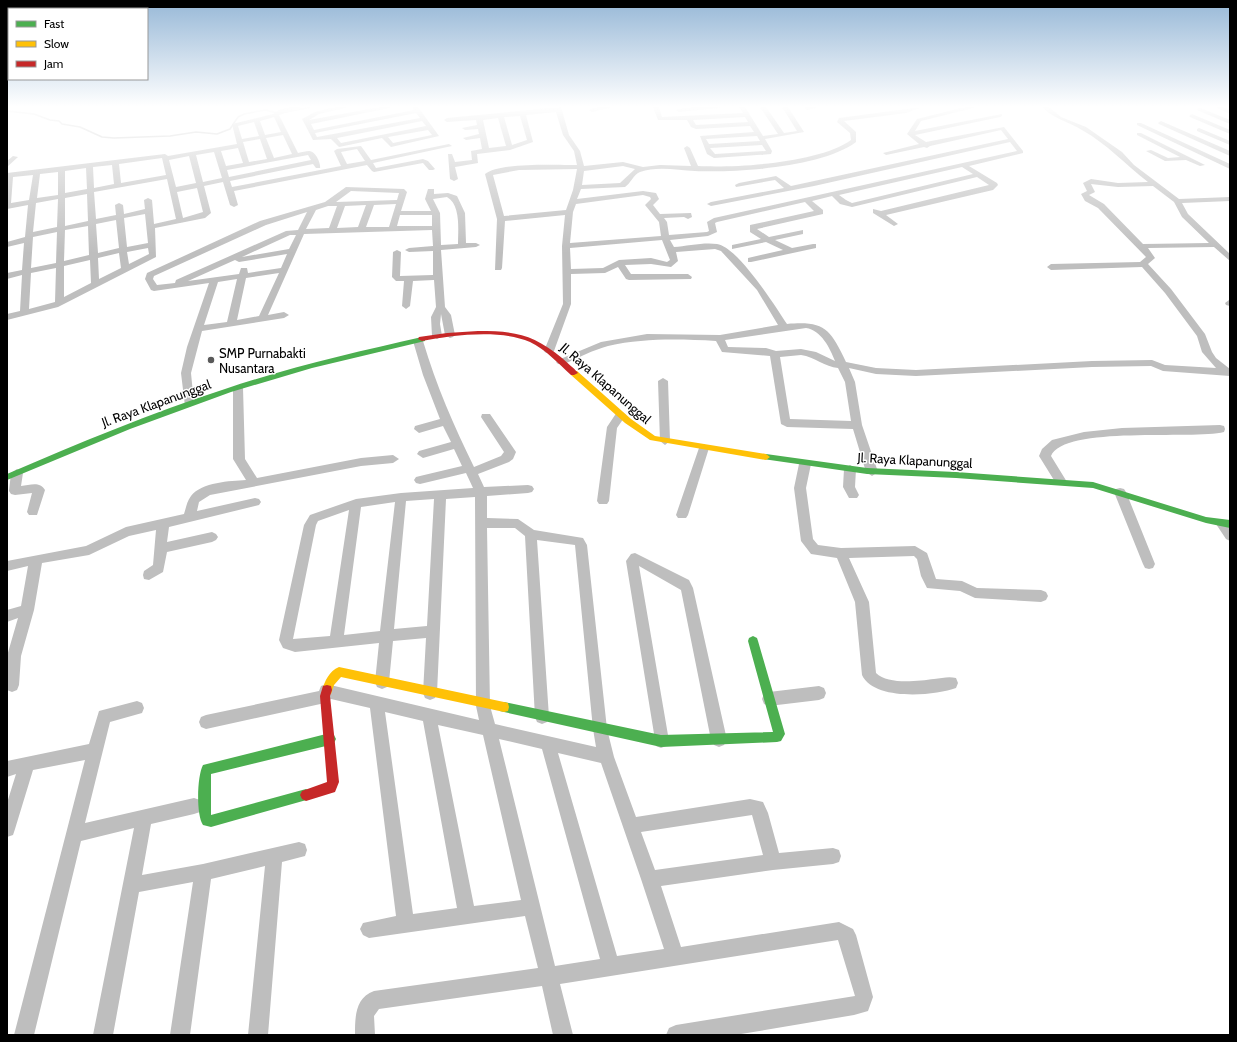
<svg xmlns="http://www.w3.org/2000/svg" width="1237" height="1042" font-family="Cabin,sans-serif">
<style>
.lines{fill:none;stroke-linecap:round;stroke-linejoin:round}
.stream{stroke:#bebebe;stroke-width:1.5}
.street{fill:#bebebe;fill-rule:evenodd}
.fast{fill:#4caf50;fill-rule:evenodd}
.slow{fill:#ffc107;fill-rule:evenodd}
.jam{fill:#c62828;fill-rule:evenodd}
.poi-dot{fill:#595959;stroke:#fff;stroke-width:1.5}
.labels{text-anchor:middle;stroke-width:3;stroke-linejoin:round;paint-order:stroke}
.poi-label{font-size:13px;fill:#000;stroke:#fff;text-anchor:start}
.street-label{font-size:13px;fill:#000;stroke:#fff}
</style>
<rect width="100%" height="100%" fill="#fff"/>
<g class="lines">
<path class="stream" d="M7,111L34,114L50,120L59,121L62,124L80,127L102,137L114,138L170,136L196,132L217,134L230,129L238,117L244,114L265,110L278,113
M286,112L311,107"/>
<path class="street" d="M290,107H303L279,115L298,153C302,152 306,151 309,151C316,151 321,164 320,168H316L313,164L230,181L232,187L341,166L334,151L337,149L361,146L371,160L449,144L452,146L373,163L376,168L423,159L428,161L435,169L433,170H429L423,163L374,172L372,171L367,165L234,191L238,205L234,207L230,205L223,182L204,186L211,213L205,218L155,228L156,257L58,307L7,320V314L20,311L22,275L7,279V273L22,270L24,243L7,247V242L25,237L28,205L7,209V173L165,154L168,156L237,144L232,124L273,114L279,110ZM274,117L281,132L265,135L260,121ZM254,122L259,136L242,139L238,126ZM283,135L292,154L274,158L266,138ZM260,139L267,159L249,162L243,142ZM238,148L243,163L226,166L221,151ZM357,149L365,161L347,164L341,152ZM214,152L222,178L203,182L196,155ZM308,155L311,160L229,177L227,170ZM189,156L196,183L176,187L169,160ZM162,158L166,175L121,183L119,164ZM112,165L114,184L94,188L93,167ZM86,168L87,189L65,193V171ZM58,172V195L37,198L40,174ZM33,175L29,200L11,203L13,177ZM167,179L176,219L154,224L152,200L148,198L144,200L145,209L124,214L123,205L119,203L115,205L116,215L96,219L94,192ZM197,188L203,212L183,218L177,192ZM87,194L88,221L65,226V198ZM58,199L57,227L33,232L36,203ZM145,214L148,243L127,247L124,218ZM116,220L119,248L98,253L96,224ZM88,226L89,255L64,261L65,230ZM57,232L56,263L31,268L33,237ZM148,248L149,254L129,264L127,252ZM119,253L121,268L99,279L98,258ZM90,260L91,283L64,297V266ZM56,268L55,302L29,309L31,273Z
M335,107H349L319,114L309,120L380,107H394L311,124L314,130L414,110L412,107H418L439,136L391,147L382,138L339,147L331,139L313,140L302,119L315,112ZM416,113L420,118L317,137L315,133ZM422,121L426,126L341,143L337,138ZM428,130L432,135L393,143L388,137Z
M561,107L569,135L580,151L584,166L623,162L643,167L660,165L691,166L684,148L687,146L690,148L698,166C737,168 819,163 851,140L850,133L837,122L839,118L922,107L906,113L844,121L856,132V142C823,167 736,173 695,171C678,170 656,166 640,172C633,175 631,183 625,187L581,189L577,199L643,191L656,193L659,199L653,205L660,214L691,213L692,217L688,219L684,217L664,218L667,222L669,235L707,232L709,231L707,222L714,218L1017,151L1010,142L814,186L711,206L707,204L711,202L784,188L775,180L736,187L735,185L739,183L776,176L791,186L1008,139L1001,130L930,146L927,148L924,147L886,155L883,153L919,144L907,134L917,119L965,107H977L921,121L915,131L1002,114V116L1000,117L915,135L926,142L1004,127L1023,151V153L969,166L997,183L998,185L993,190L886,215L898,224L894,226L873,213V209L881,211L989,185L977,177L852,207L840,204L832,196L812,201L823,210V214L757,229L769,237L803,230V234L775,240L792,248L813,244H816V248L751,262H748V258L783,250L766,242L732,249V245L761,239L750,232V225L814,211L805,202L717,222L715,223L717,232L708,236L670,240L674,247C687,246 704,242 717,244C738,247 775,306 787,324C824,321 830,328 846,362L876,368L916,370L1092,361L1152,360L1165,365L1216,368L1202,352L1197,336L1165,293L1142,267L1051,270L1047,267L1051,264L1140,262L1146,257L1098,208L1085,201L1081,194L1087,191L1083,183L1091,179L1118,183L1148,182C1126,165 1107,144 1082,130C1068,121 1055,120 1042,107H1049L1061,117L1086,127L1122,152L1134,165L1179,199L1230,197V201L1182,203L1188,214L1230,254V261L1214,247L1148,248L1155,258L1148,264L1171,289L1205,334L1212,352L1216,358L1230,369V376L1163,371L1151,366L1092,367L916,376L876,374L849,368L855,382L862,425L878,472L872,476L866,472L853,429L787,427L781,424L770,356L722,352L716,341C679,339 644,338 608,346C593,350 578,358 564,364H558L556,362L558,360L601,342L647,334L720,335L778,325L757,290L721,251L715,249L676,252L678,261L671,267L651,264L625,265L631,274H688L692,277L691,279L629,280L626,279L618,267L605,273L571,274V304L554,351L552,353H546L544,351L563,304L562,246L565,215L505,221L502,268L501,270H495L497,219L485,174C499,162 557,165 577,165L574,151L563,135L556,112L526,115L533,142L510,150L477,154L478,163L455,167L458,179L454,181L450,179L448,154H452L455,162L472,160L471,151L482,149L480,138L466,140L463,138L479,134L478,129L465,130L462,128L477,125L476,120L447,122L444,120L447,118ZM520,116L527,140L512,145L504,117ZM498,118L506,146L489,148L483,120ZM623,166L635,169L620,183L582,185L584,171ZM962,167L973,174L852,203L846,200L839,195ZM577,169L573,190L566,210L504,216L493,175L519,170ZM1091,184L1118,187L1153,186L1174,202L1182,217L1209,243L1143,244L1104,204L1089,195L1095,192ZM643,195L650,197L651,199L645,205L659,222L661,236L570,243L573,212L576,204ZM662,240L670,260L667,262L651,258L619,260L603,268L571,269L570,248ZM806,328C821,330 830,348 835,361L816,352L801,349L776,351L766,348L728,347L725,340ZM801,355C815,357 825,367 838,368L845,382L851,421L790,419L780,357Z
M597,107H613L592,112L589,110Z
M653,107H659L662,117L743,113L739,107H745L763,136L778,134L760,107H766L784,133L797,131L782,107H788L804,132L765,139L772,151L771,154L714,158L707,154L700,136L754,132L750,126L696,129L691,127L687,120H658ZM745,117L748,122L696,125L693,120ZM757,136L760,141L709,144L706,139ZM762,145L766,151L715,154L710,148Z
M691,107H727L679,112L676,110Z
M804,107H819L807,110Z
M1198,107L1230,120V124L1197,110Z
M1215,107H1224L1230,110V114Z
M1192,114L1230,130V134L1190,117L1189,116Z
M1161,121L1230,151V156L1159,124L1158,123Z
M1137,123H1141L1230,164V169L1137,125Z
M1199,128L1230,141V145L1197,131V129Z
M1137,133H1141L1205,165L1200,166L1186,160L1165,161L1146,151L1151,150L1168,158L1180,157L1137,135Z
M13,156L18,157L7,167V161Z
M346,187L404,189L407,192L401,211H431L425,199L428,189H434V194L448,193L457,196L465,213L466,243H476L480,245L476,247L441,250L445,307L451,315L455,335L453,337L450,338L445,335L441,314L440,324L442,336L437,339L432,336L431,317L436,307L434,280L413,281L410,306L406,309L402,306L404,281H396L392,277L393,252L397,250L401,252L400,276L433,275V251L409,252L405,250L409,248L433,246L432,230L304,234L268,315L284,312L289,315L284,318L202,331L191,373L194,404L189,407L185,406L181,373L187,347L209,283L154,291L151,290L145,279L147,273L260,221L325,202ZM351,191L399,193L397,200L336,202ZM447,197C461,205 458,230 458,244L441,245L440,213L433,199ZM396,204L389,227H366L374,205ZM366,205L358,227L337,228L345,206ZM328,206H337L329,228L306,229L316,210ZM307,212L298,230L286,231L176,280L175,283L157,285L153,279L154,276L266,225ZM400,215H432V226H397ZM290,235H296L289,249L242,257ZM287,254L281,268L248,273L247,268H241L239,274L188,281L235,260L239,262ZM279,273L259,316L237,320L246,278ZM237,279L227,322L204,325L218,282Z
M1229,300L1230,306L1226,305L1225,303Z
M418,338L423,341C436,385 454,426 474,467L501,456L504,452L481,417L482,414H490L516,452L513,459L509,462L478,474L484,487L528,485L532,486L534,489L532,492L528,493L487,496V518L518,519L534,530L583,538L587,545L607,729L614,757L636,817L750,799L763,802L768,813L779,853L833,848L839,850L841,856L839,862L833,864L773,870L661,886L681,947L839,922L853,929L856,935L873,997L868,1011L854,1015L735,1035H666L669,1028L676,1025L855,996L838,940L560,984L573,1035H553L542,986L379,1009L374,1016L375,1035H355C355,1017 355,998 374,991L538,968L525,916L369,938L363,935L360,929L363,923L396,916L370,708L331,699L325,703L206,729L201,727L199,722L201,717L206,715L319,691L321,686L326,684L479,720L476,706L475,497L446,499L437,693L435,698L430,700L425,698L423,693L426,638L393,641L389,682L387,687L382,689L377,687L375,682L379,643L295,652L283,648L279,640L304,525L310,515L356,499L401,493L473,488L466,473L420,484L416,483L414,480L416,477L420,476L462,466L454,449L423,458L417,454L419,451L451,442L443,426L419,433L414,429L415,426L440,419L423,375L413,341ZM434,499L427,626L394,629L406,501ZM395,502L380,631L344,635L361,507ZM349,510L330,636L293,639L316,525L318,521ZM487,528H515L525,536L535,717L537,722L542,724L547,722L549,717L537,540L575,545L593,729L596,747L495,724L490,706ZM385,712L423,721L457,908L413,914ZM438,725L483,735L521,900L474,906ZM499,739L542,749L600,959L555,966ZM558,753L601,763L641,879L664,949L617,956ZM752,815L763,855L655,870L641,832Z
M663,378L668,381L670,441L665,445L660,441L658,381Z
M238,385L243,388L245,459L257,478L361,458L393,455L399,459L393,463L361,466L210,495L199,502L197,511L255,498L259,499L261,502L259,505L255,506L169,527L167,542L212,532L216,534L218,537L216,540L212,542L167,552L163,572L149,580L144,579L143,575L144,571L153,565L156,530L129,536L89,555L42,563L34,610L21,656L19,685L17,690L12,692L7,690V656L18,618L7,622V610L21,606L28,566L7,571V561L86,546L126,527L184,514C186,508 187,501 191,496C202,482 230,481 246,480L233,459V388Z
M621,411L626,415L617,428L609,501L607,504H599L597,501L607,427L617,412Z
M1220,425L1224,426L1225,429L1224,432C1193,440 1064,425 1051,456L1067,482L1065,485H1057L1039,456L1042,449L1052,440L1084,432L1122,428Z
M704,444L709,448L688,515L686,518H678L676,515L699,448Z
M805,460L811,464L806,488L813,539L818,545L841,548L915,546L927,553L936,579L962,581L977,588L1041,590L1046,592L1048,596L1046,600L1041,602L975,598L960,591L927,588L921,576L917,559L914,556L849,558L869,602L876,673C888,685 918,681 934,679C942,678 949,676 956,678L958,683L956,688C934,696 874,701 862,675L855,602L837,558L811,554L801,541L794,488L799,464Z
M850,465L856,469L855,487L859,495L857,498H849L843,487L844,469Z
M17,469L23,473L21,486C30,485 40,481 45,490L37,515H29L27,512L32,493L15,495L11,494L9,491L11,473Z
M1120,488L1124,489L1126,492L1155,564L1153,568L1149,569L1145,568L1143,564L1114,492L1116,489Z
M1222,519C1232,523 1230,532 1230,541L1226,539L1216,524L1218,521Z
M635,553L689,580L693,588L727,740L724,745L719,747L714,745L711,740L681,590L639,566L669,741L666,746L661,748L656,746L626,561L631,554Z
M819,686L824,688L826,693L824,698L819,700L769,706L764,704L762,699L764,694L769,692Z
M137,701L142,703L144,708L142,713L110,722L85,823L194,798L200,800L202,806L200,812L194,814L151,824L142,875L203,864L299,842L305,844L307,850L305,856L282,862L268,1035H248L265,866L211,879L190,1035H170L193,882L139,892L113,1035H93L134,828L81,841L34,1035H14L85,760L33,770L15,829L13,835L7,837V803L16,774L7,777V761L89,744L99,711Z"/>
<path class="fast" d="M422,337H425V341L312,368L231,392L130,429L7,480V474C79,443 151,413 225,389C290,367 356,352 422,337Z
M766,454L867,468L956,472L1093,482L1206,517L1230,520V528L1206,523L1093,488L956,478L867,474L763,459L762,457Z
M753,636L757,638L758,641L785,734L781,741L777,742L661,747L504,712L500,711L499,707L500,703L504,702L661,735L773,732L748,641L749,638Z
M330,733L334,735L336,739L334,743L330,745L211,774V815L306,789L310,791L312,795L310,799L211,827L203,825C196,815 197,776 203,765Z"/>
<path class="slow" d="M571,371H577L631,419L655,436L766,454L770,457L766,460L650,440L625,423L571,375Z
M339,667L504,702L508,703L509,707L508,711L504,712L341,677L334,685L331,694L327,695L323,694L322,690C325,681 329,671 339,667Z"/>
<path class="jam" d="M478,331C515,331 533,334 562,358C567,363 573,367 578,373L574,375H571C558,363 545,349 530,342C500,329 453,335 422,341L418,339L419,337L447,333Z
M327,685L331,686L332,690L330,696L339,782L335,792L306,801L302,799L300,795L302,791L327,782L320,696L323,686Z"/>
</g>
<linearGradient id="sky" x2="0" y2="1"><stop stop-color="#97b8d7"/><stop offset="0.42" stop-color="#fff"/><stop offset="1" stop-color="#fff" stop-opacity="0"/></linearGradient>
<rect width="1237" height="253" fill="url(#sky)"/>
<circle class="poi-dot" cx="211" cy="360" r="4"/>
<g class="labels">
<g class="poi-label">
<text x="219" y="358">SMP Purnabakti<tspan x="219" dy="15">Nusantara</tspan></text>
</g>
<g class="street-label">
<text transform="translate(606 383) rotate(41)" y="5">Jl. Raya Klapanunggal</text>
<text transform="translate(156 403) rotate(-20)" y="5">Jl. Raya Klapanunggal</text>
<text transform="translate(915 460) rotate(3)" y="5">Jl. Raya Klapanunggal</text>
</g>
</g>
<rect width="1237" height="1042" fill="none" stroke="#000000" stroke-width="16"/>
<rect x="8" y="8" width="140" height="72" fill="#ffffff" stroke="#999999"/>
<rect x="16" y="21" width="20" height="6" fill="#4caf50" stroke="#999999"/>
<text x="44" y="28" font-size="12" fill="#000000">Fast</text>
<rect x="16" y="41" width="20" height="6" fill="#ffc107" stroke="#999999"/>
<text x="44" y="48" font-size="12" fill="#000000">Slow</text>
<rect x="16" y="61" width="20" height="6" fill="#c62828" stroke="#999999"/>
<text x="44" y="68" font-size="12" fill="#000000">Jam</text>
</svg>
